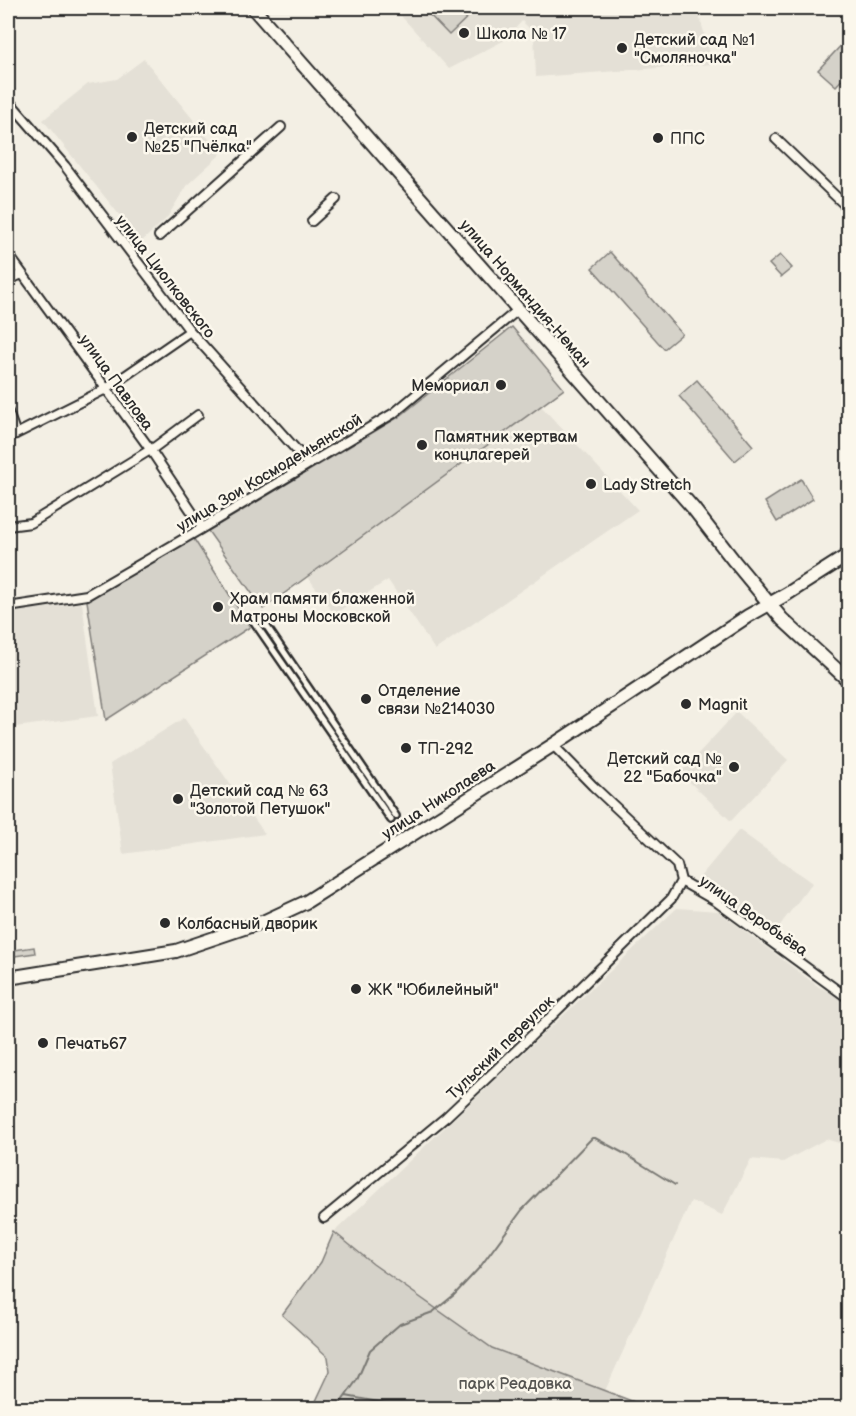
<svg xmlns="http://www.w3.org/2000/svg" width="856" height="1416" font-family="'Balsamiq Sans',sans-serif">
<style>
.built{fill:#e4e0d6}
.green{fill:#d5d2c9;stroke:#807e7a;stroke-width:1.5}
.lines{fill:none;stroke-linecap:round;stroke-linejoin:round}
.stream{stroke:#787772;stroke-width:2}
.pedestrian-casing{stroke:#2b2b2b;stroke-width:10}
.minor-casing{stroke:#2b2b2b;stroke-width:12}
.primary-casing{stroke:#2b2b2b;stroke-width:16}
.pedestrian{stroke:#fbf7ec;stroke-width:5}
.minor{stroke:#fbf7ec;stroke-width:8}
.primary{stroke:#fbf7ec;stroke-width:12}
.poi-dot{fill:#2b2b2b;stroke:#fbf7ec;stroke-width:2}
.labels{text-anchor:middle;stroke-width:5;stroke-linejoin:round;paint-order:stroke}
.poi-label{font-size:16px;fill:#2b2b2b;stroke:#fbf7ec;text-anchor:start}
.street-label{font-size:16px;fill:#2b2b2b;stroke:#fbf7ec}
.park-label{font-size:16px;fill:#565552;stroke:#fbf7ec}
</style>
<rect width="100%" height="100%" fill="#f3efe4"/>
<filter id="ink" filterUnits="userSpaceOnUse"><feTurbulence type="fractalNoise" baseFrequency=".0167" numOctaves="2"/><feDisplacementMap in="SourceGraphic" scale="12" xChannelSelector="R" yChannelSelector="G"/><feConvolveMatrix kernelMatrix="1 2 1 2 8 2 1 2 1" color-interpolation-filters="sRGB"/></filter>
<g filter="url(#ink)">
<path class="built" d="M394,8H697L713,64L536,77L534,33L522,21L505,40L449,69Z
M144,59L221,154L186,186L167,218L141,242L43,120L88,84L117,79Z
M541,406L638,510L435,650L388,580L334,614L308,577Z
M82,603L98,716L8,728L9,612Z
M737,712L788,760L731,821L680,773Z
M184,718L265,834L123,854L110,764Z
M739,830L812,883L771,937L700,877Z
M677,908L718,911L819,987L848,1001V1146L826,1139L783,1162L751,1159L722,1215L691,1201L605,1391L492,1348L373,1264L334,1232Z"/>
<path class="green" d="M423,8H477L449,35Z
M848,38V73L836,86L818,70Z
M610,252L682,334L664,349L592,268Z
M780,255L792,268L781,277L769,264Z
M512,327L564,389L263,609L208,531L399,417Z
M697,380L753,446L735,461L679,396Z
M801,479L813,499L777,522L765,502Z
M192,536L250,627L106,720L87,601Z
M34,947L35,953L8,957V951Z
M334,1232L373,1264L492,1348L650,1408H309L315,1403L330,1371L328,1357L282,1315L321,1262Z"/>
<g class="lines">
<path class="stream" d="M346,1396L411,1408
M337,1408L357,1380L370,1350L400,1324L433,1312L454,1295L480,1267L522,1210L592,1138H595L625,1154L675,1185"/>
<defs>
<path id="pedestrian" d="M261,618L396,816
M254,622L391,820"/>
<path id="minor" d="M8,100L65,166L190,331L309,464
M776,139L848,208
M312,221L336,199
M159,236L281,127
M8,254L150,449L202,527
M8,280L22,274
M8,412L16,434
M8,437L16,434L106,389L190,331
M8,526L31,523L155,447L198,415
M8,607L87,595L199,530L394,413L519,309
M553,745L593,786L677,865L681,881L714,900L848,998
M324,1218L446,1117L523,1044L671,899L681,881"/>
<path id="primary" d="M253,8L693,508L734,561L782,619L848,680
M8,978L176,951L265,921L306,902L553,745L748,616L787,594L848,555"/>
</defs>
<use href="#pedestrian" class="pedestrian-casing"/>
<use href="#minor" class="minor-casing"/>
<use href="#primary" class="primary-casing"/>
<use href="#pedestrian" class="pedestrian"/>
<use href="#minor" class="minor"/>
<use href="#primary" class="primary"/>
</g>
</g>
<g class="poi-dot">
<circle cx="464" cy="33" r="6"/>
<circle cx="622" cy="48" r="6"/>
<circle cx="132" cy="137" r="6"/>
<circle cx="658" cy="138" r="6"/>
<circle cx="501" cy="385" r="6"/>
<circle cx="422" cy="445" r="6"/>
<circle cx="591" cy="484" r="6"/>
<circle cx="218" cy="607" r="6"/>
<circle cx="366" cy="699" r="6"/>
<circle cx="686" cy="704" r="6"/>
<circle cx="406" cy="748" r="6"/>
<circle cx="734" cy="767" r="6"/>
<circle cx="178" cy="799" r="6"/>
<circle cx="165" cy="923" r="6"/>
<circle cx="356" cy="989" r="6"/>
<circle cx="43" cy="1043" r="6"/>
</g>
<g class="labels">
<g class="poi-label">
<text x="476" y="39">Школа № 17</text>
<text x="634" y="45">Детский сад №1<tspan x="634" dy="18">"Смоляночка"</tspan></text>
<text x="144" y="134">Детский сад<tspan x="144" dy="18">№25 "Пчёлка"</tspan></text>
<text x="670" y="144">ППС</text>
<text x="489" y="391" text-anchor="end">Мемориал</text>
<text x="434" y="442">Памятник жертвам<tspan x="434" dy="18">концлагерей</tspan></text>
<text x="603" y="490">Lady Stretch</text>
<text x="230" y="604">Храм памяти блаженной<tspan x="230" dy="18">Матроны Московской</tspan></text>
<text x="378" y="696">Отделение<tspan x="378" dy="18">связи №214030</tspan></text>
<text x="698" y="710">Magnit</text>
<text x="418" y="754">ТП-292</text>
<text x="722" y="764" text-anchor="end">Детский сад №<tspan x="722" dy="18">22 "Бабочка"</tspan></text>
<text x="190" y="796">Детский сад № 63<tspan x="190" dy="18">"Золотой Петушок"</tspan></text>
<text x="177" y="929">Колбасный дворик</text>
<text x="368" y="995">ЖК "Юбилейный"</text>
<text x="55" y="1049">Печать67</text>
</g>
<g class="street-label">
<text transform="translate(166 276) rotate(52)" y="6">улица Циолковского</text>
<text transform="translate(526 293) rotate(49)" y="6">улица Нормандия-Неман</text>
<text transform="translate(117 382) rotate(54)" y="6">улица Павлова</text>
<text transform="translate(269 472) rotate(-31)" y="6">улица Зои Космодемьянской</text>
<text transform="translate(438 799) rotate(-33)" y="6">улица Николаева</text>
<text transform="translate(754 915) rotate(35)" y="6">улица Воробьёва</text>
<text transform="translate(500 1047) rotate(-44)" y="6">Тульский переулок</text>
</g>
<g class="park-label">
<text x="515" y="1389">парк Реадовка</text>
</g>
</g>
<rect width="856" height="1416" fill="none" stroke="#fbf7ec" stroke-width="30"/>
<rect x="15" y="15" width="826" height="1386" fill="none" stroke="#2b2b2b" stroke-width="2" filter="url(#ink)"/>
</svg>
